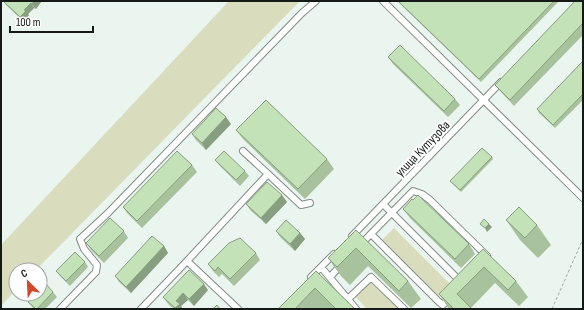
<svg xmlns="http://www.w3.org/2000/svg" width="584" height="310" font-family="'Sofia Sans Condensed',sans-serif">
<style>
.green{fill:#d9dcbd}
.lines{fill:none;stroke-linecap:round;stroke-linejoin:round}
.minor-casing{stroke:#828c87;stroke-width:8}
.path{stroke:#a5aea9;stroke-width:1;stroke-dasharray:3 2;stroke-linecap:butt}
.minor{stroke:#fff;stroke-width:6}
.wall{fill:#a8c29d}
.shaded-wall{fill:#889e80}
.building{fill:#c3e2b7;stroke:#889e80}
.labels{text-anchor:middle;stroke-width:4;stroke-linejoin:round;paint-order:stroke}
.street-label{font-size:13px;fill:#151917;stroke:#fff}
</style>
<rect width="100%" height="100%" fill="#eaf5ef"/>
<path class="green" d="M229,1H300L36,270H16V290L1,306V245Z
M394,228L451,285L439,297L382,240Z
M367,283H373L400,309H367L355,296Z"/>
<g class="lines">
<defs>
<path id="minor" d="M383,1L583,198
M268,174L301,205L310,203
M383,204L461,282
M371,234L439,302L443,305L451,297
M352,236L501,82
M360,245L413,191L422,194L430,200L487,256
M321,267L356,309
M311,277L334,254
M330,277L342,264
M347,300L371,277L404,309
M60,309L96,272L97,265L84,249L80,239L107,214L302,13L316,1
M141,309L187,261
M238,309L187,261L268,174L243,151"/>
</defs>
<use href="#minor" class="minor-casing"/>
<path class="path" d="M552,309L583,239"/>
<use href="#minor" class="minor"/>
</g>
<path class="wall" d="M3,1L41,2L36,9L34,8L28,14L29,16L24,22L6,5Z
M397,1H495L496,2L497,1H559L481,82Z
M583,1V35L514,106L500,91L495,85Z
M388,57L455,99L460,105L448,117L393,64Z
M583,61V100L555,128L539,113L537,109Z
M231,124L206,150L196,140L192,134Z
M236,130L327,159L334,169L305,199L243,139Z
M492,157L493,159L461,192L450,181Z
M215,160L245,171L249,176L240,186L219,165Z
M192,165L197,172L142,228L127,213L123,207Z
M287,202L266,224L251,211L246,204Z
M403,209L469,244L475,254L461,268L410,218Z
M506,220L537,225L551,245L538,258L520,240Z
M356,230L408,281L421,299L411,308L368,266L350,285L341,276L328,258Z
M124,231L128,238L104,263L91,250L86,243Z
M276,231L300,233L305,239L295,251L281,238Z
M164,246L168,253L131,293L119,282L115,276Z
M483,249L516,281L528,297L519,306L495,283L471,308L472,309H449L439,294Z
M256,253L260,260L234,286L222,274L219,277L213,271L208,264Z
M85,262L88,267L70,286L60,276L56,271Z
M316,271L355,309H330L329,308L328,309H278Z
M208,290L194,306L188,300L181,306L183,309H174L168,304L163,297Z
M53,292L57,297L45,309H34L28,302Z"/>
<path class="shaded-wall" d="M34,1H40L41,2L36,9L32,4Z
M31,3L34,8L28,14L29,16L24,22L20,17L24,10Z
M226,117L231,124L206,150L202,143Z
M282,195L287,202L266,224L261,218Z
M489,224L492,227L487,232L485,228Z
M300,233L305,239L295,251L290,244Z
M164,246L168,253L131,293L126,287Z
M204,284L208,290L194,306L189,299Z
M183,293L188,300L181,306L183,309H176V301Z"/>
<path class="building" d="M3,1H34L32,4L31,3L24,10L26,11L20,17Z
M398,1H495L496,2L497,1H554L479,79Z
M575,1H583V23L510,100L495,85Z
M400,45L455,99L444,111L388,57Z
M583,61V94L553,125L537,109Z
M266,100L327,159L298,189L236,130Z
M216,108L226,117L202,143L192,134Z
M482,148L492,157L460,190L450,181Z
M177,151L192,165L137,221L123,207Z
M224,151L245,171L236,180L215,160Z
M267,182L282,195L261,218L246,204Z
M418,195L469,244L455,259L403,209L412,199L413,200Z
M519,207L537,225L525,238L506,220Z
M110,218L124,231L99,256L86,243Z
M484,219L489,224L485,228L480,224Z
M286,220L300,233L290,244L276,231Z
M356,230L408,281L399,291L356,248L337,267L328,258Z
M152,236L164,246L126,287L115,276Z
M240,238L256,253L230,279L218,267L215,271L208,264L229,243Z
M483,249L516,281L508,290L484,267L457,294L472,309H454L439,294Z
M75,252L85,262L66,281L56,271Z
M189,270L204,284L189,299L183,293L176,301L180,304L175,308L163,297Z
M316,271L355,309H336L315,288L295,309H278Z
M46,284L53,292L37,309H36L28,302L36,294H40V290Z
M217,305L220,309H213Z"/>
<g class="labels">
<g class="street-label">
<text transform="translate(422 148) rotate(-46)" y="5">улица Кутузова</text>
</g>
</g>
<rect width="584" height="310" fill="none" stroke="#151917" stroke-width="4"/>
<g transform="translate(28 282) rotate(336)"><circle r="19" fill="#ffffff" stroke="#a1a3a2"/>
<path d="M0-3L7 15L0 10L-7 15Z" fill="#d14727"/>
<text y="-6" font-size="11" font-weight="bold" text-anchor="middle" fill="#151917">С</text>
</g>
<path d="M10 26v6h83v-6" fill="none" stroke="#151917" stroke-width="2"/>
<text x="16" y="26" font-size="12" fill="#151917" stroke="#ffffff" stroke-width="3" paint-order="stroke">100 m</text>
</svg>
